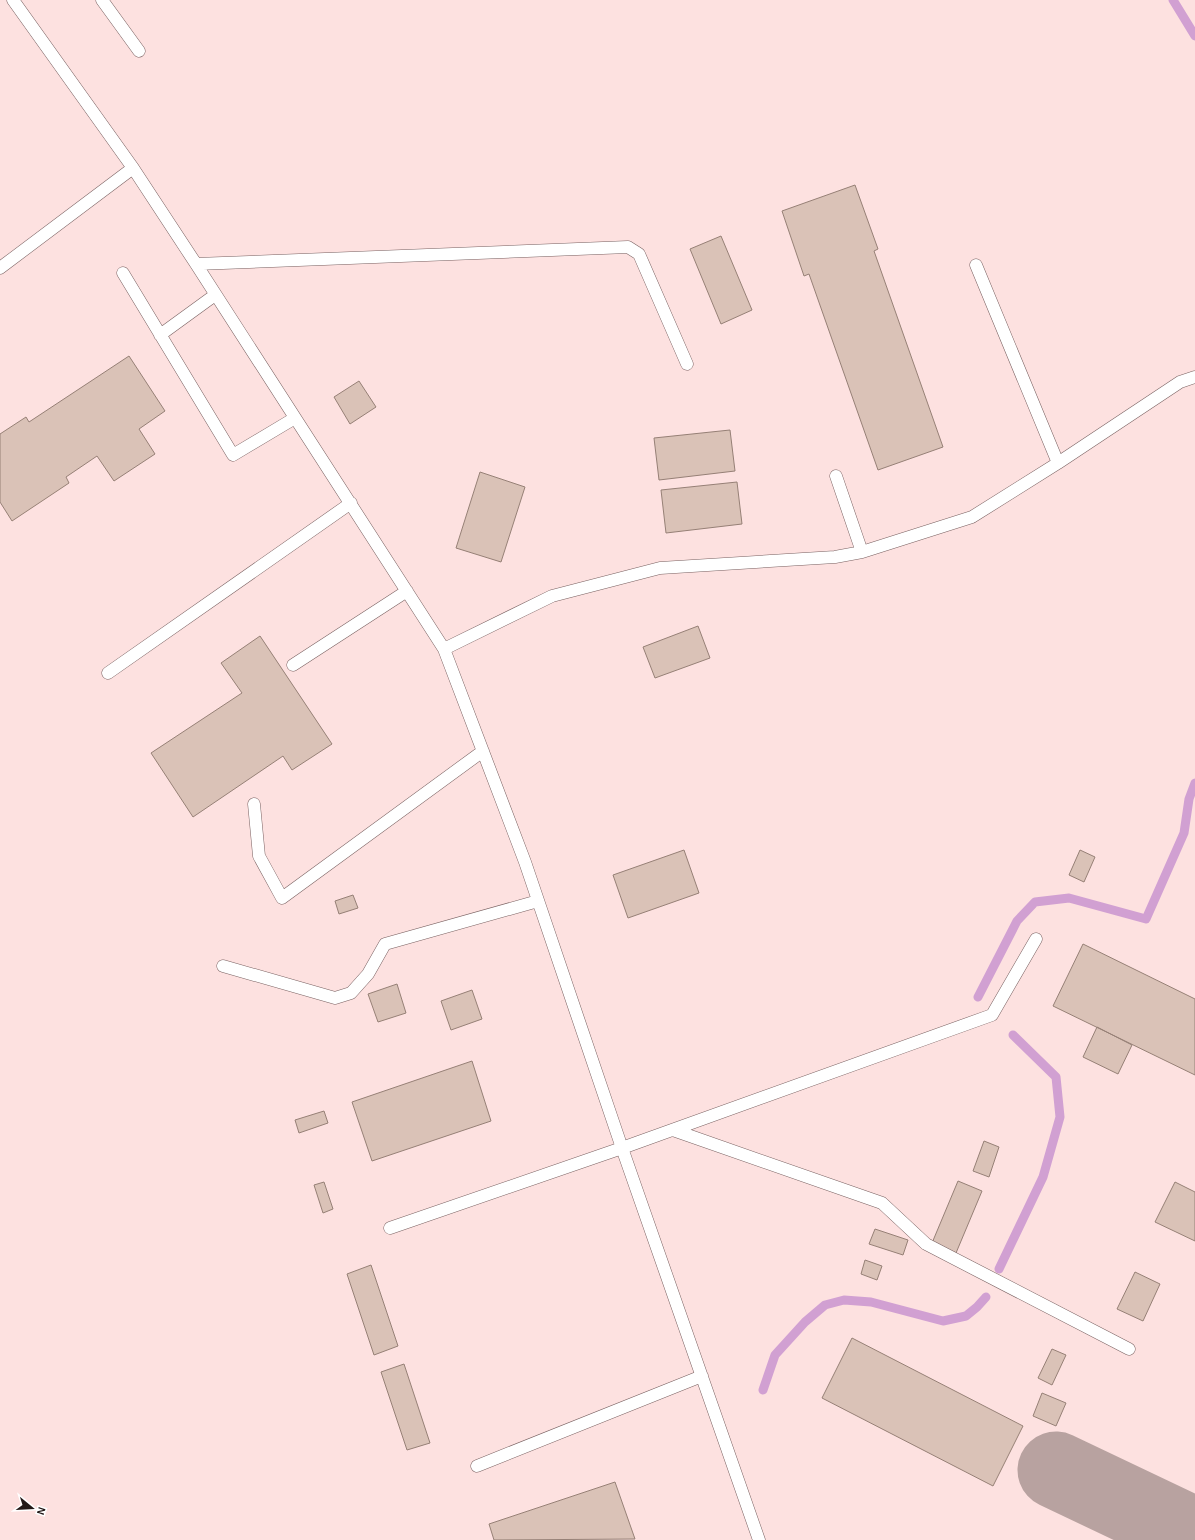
<svg xmlns="http://www.w3.org/2000/svg" width="1195" height="1540" font-family="'Alegreya Sans',sans-serif">
<style>
.lines{fill:none;stroke-linecap:round;stroke-linejoin:round}
.stream{stroke:#d1a0d2;stroke-width:9}
.taxiway{stroke:#b8a2a0;stroke-width:77}
.building{fill:#dac2b7;stroke:#968076}
.service-casing{stroke:#796161;stroke-width:13}
.service{stroke:#fff;stroke-width:12}
</style>
<rect width="100%" height="100%" fill="#fde1e0"/>
<g class="lines">
<path class="stream" d="M1173,0L1195,36
M978,997L1017,921L1035,902L1069,898L1146,919L1184,833L1189,799L1195,783
M999,1269L1043,1177L1060,1117L1056,1077L1013,1035
M763,1390L775,1355L805,1322L825,1305L844,1300L871,1302L943,1321L966,1316L977,1307L986,1297"/>
<path class="taxiway" d="M1056,1470L1195,1536"/>
</g>
<path class="building" d="M855,185L878,249L874,251L943,447L878,470L809,274L804,276L782,211Z
M721,236L752,310L721,324L690,249Z
M129,356L165,411L139,429L155,454L114,481L97,456L66,477L69,483L12,521L0,502V434L26,417L29,422Z
M359,381L376,407L350,424L334,397Z
M730,430L735,471L659,480L654,438Z
M480,472L525,487L501,562L456,548Z
M737,482L742,524L666,533L661,490Z
M698,626L710,658L655,678L643,647Z
M260,636L332,744L292,770L283,756L193,817L151,753L242,693L221,663Z
M684,850L699,893L628,918L613,875Z
M1080,850L1095,857L1084,882L1069,875Z
M353,895L358,908L339,914L335,901Z
M1083,944L1195,999V1075L1053,1006Z
M397,984L406,1013L378,1022L368,994Z
M472,990L482,1019L451,1030L441,1001Z
M1097,1027L1132,1045L1118,1074L1083,1057Z
M472,1061L491,1121L372,1161L352,1102Z
M324,1111L328,1123L299,1133L295,1120Z
M984,1141L999,1147L989,1177L973,1171Z
M958,1181L982,1191L956,1253L932,1243Z
M324,1182L333,1209L323,1213L314,1185Z
M1175,1182L1195,1192V1241L1155,1222Z
M875,1229L908,1240L903,1255L869,1244Z
M865,1260L882,1266L877,1280L861,1274Z
M371,1265L398,1346L374,1355L347,1274Z
M1135,1272L1160,1284L1143,1321L1117,1309Z
M852,1338L1023,1426L993,1486L822,1398Z
M1052,1349L1066,1355L1052,1385L1038,1378Z
M404,1364L430,1443L407,1450L381,1372Z
M1042,1393L1066,1403L1056,1426L1033,1416Z
M615,1482L635,1539L494,1540L489,1524Z"/>
<g class="lines">
<defs>
<path id="service" d="M13,0L133,168L196,264L444,649L525,862L622,1148L759,1540
M102,0L139,51
M196,264L628,247L639,254L687,364
M976,265L1058,463
M0,268L133,168
M123,273L233,455L295,418
M160,335L215,295
M836,476L862,552
M444,649L552,596L660,568L835,557L862,552L972,517L1058,463L1180,382L1195,377
M293,665L407,591
M108,673L351,503
M254,804L259,856L282,898L483,751
M223,966L335,998L351,993L368,974L385,944L538,901
M673,1130L882,1203L926,1244L1129,1349
M390,1228L622,1148L992,1015L1036,939
M477,1466L702,1376"/>
</defs>
<use href="#service" class="service-casing"/>
<use href="#service" class="service"/>
</g>
<g transform="translate(32 1508) rotate(108)" stroke="#ffffff" stroke-width="3" paint-order="stroke">
<path d="M0-3L7 15L0 10L-7 15Z" fill="#201716"/>
<text y="-6" font-size="11" font-weight="bold" text-anchor="middle" fill="#201716">N</text>
</g>
</svg>
